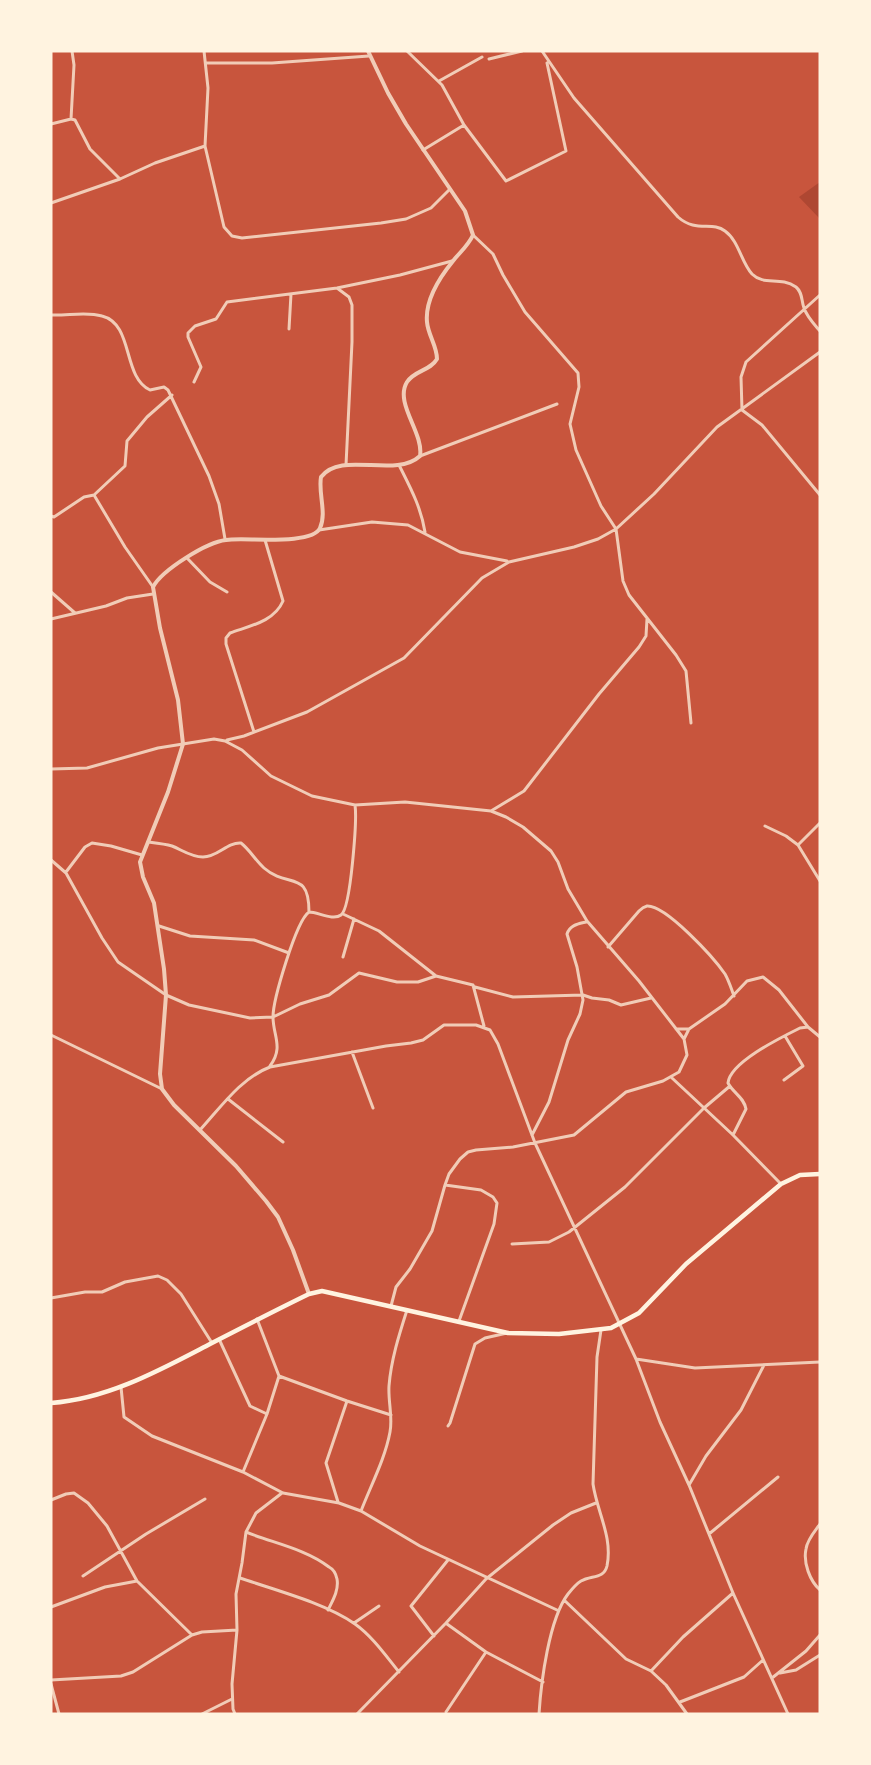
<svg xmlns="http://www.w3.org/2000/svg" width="871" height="1765" font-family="Montserrat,sans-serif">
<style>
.green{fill:#ae4732}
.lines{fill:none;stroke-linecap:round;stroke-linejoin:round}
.minor{stroke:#f1ccb7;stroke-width:3}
.tertiary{stroke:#f1ccb7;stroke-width:4}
.secondary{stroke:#fff3e0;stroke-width:4.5}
</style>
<rect width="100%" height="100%" fill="#c8553d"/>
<path class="green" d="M820,182V219L799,197Z"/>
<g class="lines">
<path class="minor" d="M204,51L208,88L205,146L224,227L232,236L242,238L381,223L406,219L431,208L450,189
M407,51L442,85L464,125L506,181L566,151L547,63
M542,51L574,98L678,217C696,233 712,221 725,231C739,241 741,262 752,274C764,286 780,276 796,287C803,293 801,300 804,308C807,317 814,324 820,331
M489,59L522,51
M206,63H272L369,56
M439,81L482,57
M71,119L74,65L72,51
M51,124L71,119L75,120L90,149L120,179
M423,150L464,125
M51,203L120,179L155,163L205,146
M473,235L493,254L503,275L525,312L578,373L579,387L570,424L576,450L601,506L616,529L623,581L629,595L676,655L686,671L691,723
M337,288L349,297L352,305V342L346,465
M51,315C67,316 86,311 102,316C134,324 122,377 150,390L164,387L168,390L209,476L219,504L225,539
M289,329L291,294
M194,382L201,367L188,337V333L195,326L216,319L227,302L337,288L400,275L452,261
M742,410L741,377L746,362L820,295
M742,410L762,425L820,495
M420,456L557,404
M399,465C410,487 421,507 425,532
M94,495L125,466L127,441L147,417L172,395
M51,516L54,517L84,497L94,495L125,547L153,587
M319,530L372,522L408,525L460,552L507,561
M187,558L210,582L227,592
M51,592L75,613
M51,619L106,606L127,598L153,594
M254,732L226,644V638L230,633C249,626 274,622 283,601L265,540
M227,740L244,736L307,712L404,658L482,578L509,562L574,547L598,539L616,529L654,494L717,427L820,352
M51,769L87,768L158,748L214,739L225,741L242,750L271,776L312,796L355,805L405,802L491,811L506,817L523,827L551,851L558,862L568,889L587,921L639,981L684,1039L687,1055L679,1072L663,1081L626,1092L574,1135L513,1147L476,1150L468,1152L460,1159L449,1174L445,1185L432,1231L410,1269L396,1287L391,1306
M491,811L524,791L599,694L639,647L646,636L647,619
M765,826L786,836L798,845L820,881
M148,842C156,843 165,844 172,846C182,850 191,857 203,857C218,857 227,842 241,843C250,850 255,860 264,868C288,889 309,869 309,912
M798,845L820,823
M51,860L66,873L102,938L118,962L166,995L189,1005L250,1018L273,1017L300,1004L329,995L359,973L397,982H418L436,976
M66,872L85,847L92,843L111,846L142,855
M343,914L379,931L436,976L473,985L484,1026
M159,926L190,936L254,940L289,953
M608,947L639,911C642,908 643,907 647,906C666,905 714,958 725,974C729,981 731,988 734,996
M343,957L354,919
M475,987L513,997L583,995L592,998L609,1000L621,1005L651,998
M676,1029H689
M51,1035L162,1089
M684,1039L689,1029L725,1004L747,981L763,977L779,990L808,1027
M352,1052L373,1108
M270,1066C284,1047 273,1036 273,1017C273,1000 296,921 309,912C318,912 333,921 341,915C351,908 357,819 355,805
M672,1078L733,1135L781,1184
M784,1080L803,1066L785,1036
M228,1099L283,1142
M200,1130C221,1107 241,1078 270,1067L386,1046L411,1043L423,1040L444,1025H476L490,1030L498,1044L535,1143L636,1359L660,1422L689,1485L733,1593L788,1714
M532,1135L549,1102L568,1040L580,1014L583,1000L577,967L567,934C570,925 578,924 586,922
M733,1135L746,1109C744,1097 733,1093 728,1083C730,1062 782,1037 800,1028L808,1027L820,1037
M445,1185L481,1190L493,1197L497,1203L494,1224L459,1321
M512,1244L549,1242L569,1232L625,1187L704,1108L730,1086
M51,1298L85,1292H102L125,1282L158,1276L167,1280L181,1294L212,1343
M219,1339L250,1406L267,1414
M636,1359L695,1368L820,1362
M279,1376L347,1401L391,1415
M121,1387L124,1417L152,1436L243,1472L283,1493L339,1503L361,1511L420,1546L557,1610
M448,1426L450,1423L475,1344L485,1338L507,1333
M243,1472L267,1414L279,1376L257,1319
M689,1485L706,1456L741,1410L764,1365
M51,1500L66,1494L74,1493L88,1503L107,1526L137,1581L192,1635
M338,1502L326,1463L347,1401
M361,1511C371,1485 385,1459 390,1432C393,1417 388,1402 389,1386C391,1360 399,1335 407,1310
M820,1524C815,1531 807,1540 806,1549C803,1563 810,1581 820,1590
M246,1532C273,1543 306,1549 329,1567C333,1569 336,1574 337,1579C339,1590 333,1600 328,1610
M709,1534L778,1477
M83,1576L146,1534L205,1499
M240,1578C275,1590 325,1603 355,1624C372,1636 386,1656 399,1672
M564,1600L626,1659L651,1671L666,1685L687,1714
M51,1607L105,1587L137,1581
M354,1623L379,1606
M447,1624L486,1652L543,1682
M434,1636L411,1606L448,1560
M651,1671L683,1637L733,1593
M780,1673L796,1670L820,1655
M772,1678L806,1651L820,1635
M51,1680L121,1676L133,1672L192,1635L202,1632L237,1630
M51,1684L59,1714
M680,1702L744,1677L763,1660
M446,1712L486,1652
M202,1714L232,1699
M235,1714L233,1709L232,1684L237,1630L236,1594L242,1563L246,1532L256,1513L282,1493
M357,1714L446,1623L486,1579L553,1525L571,1513L596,1503
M539,1714C541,1682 549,1619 568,1594C572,1589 576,1584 581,1581C591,1575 604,1579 607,1566C613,1537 597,1512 593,1484L597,1357L601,1330"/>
<path class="tertiary" d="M309,1294L293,1250L278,1217L266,1201L236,1166L174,1105L162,1089L160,1074L166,995L164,969L154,903L143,877L140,862L168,792L183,744L178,700L160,628L153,587C162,570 207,542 226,540C243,537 312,546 320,528C327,513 318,493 321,477C341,450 395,479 420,456C424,433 394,403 407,382C415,370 430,371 437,359C437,346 428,335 427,322C425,301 440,277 453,261C460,252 468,246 473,235L465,211L406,124L388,93L368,51"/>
<path class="secondary" d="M51,1403C108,1399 160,1370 210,1344C243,1327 276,1310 309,1294L322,1291L508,1333L559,1334L611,1328L639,1313L686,1264L781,1184L800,1175L820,1174"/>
</g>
<rect width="871" height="1765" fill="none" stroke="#fff3e0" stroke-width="105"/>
</svg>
